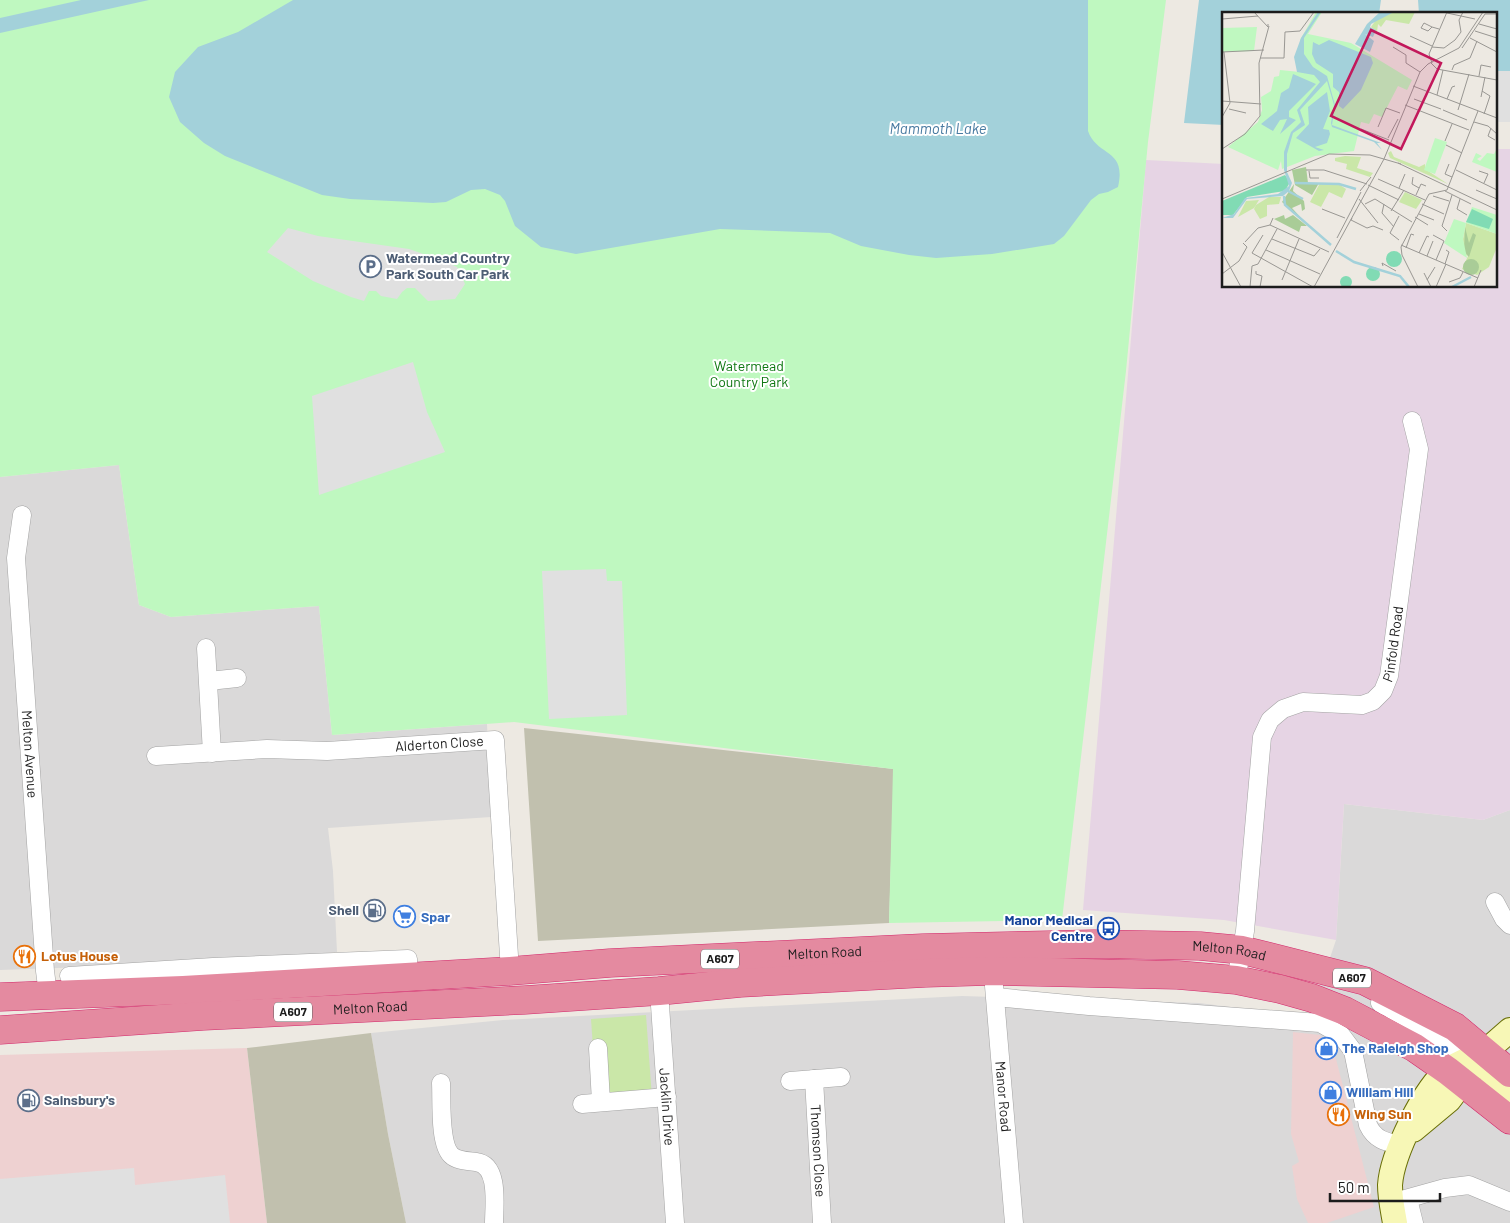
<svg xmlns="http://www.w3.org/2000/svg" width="1510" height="1223" font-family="Barlow,sans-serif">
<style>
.residential{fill:#dad9d9}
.commercial{fill:#eed1d1}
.industrial{fill:#e6d4e4}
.construction{fill:#c1c0ae}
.grass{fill:#cae7a8}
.park{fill:#bff8c0}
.parking{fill:#e0e0e0}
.water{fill:#a3d1da}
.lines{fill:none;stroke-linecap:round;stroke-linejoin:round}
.street-casing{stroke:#a3a3a3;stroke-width:19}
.secondary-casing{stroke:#696f07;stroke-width:26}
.highway-casing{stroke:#d3286b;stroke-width:29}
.street{stroke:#fff;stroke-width:18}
.secondary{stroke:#f7f7b6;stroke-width:24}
.highway{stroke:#e48aa0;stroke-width:28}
.labels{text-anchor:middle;stroke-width:4;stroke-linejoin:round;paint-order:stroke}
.shield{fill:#fff;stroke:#606060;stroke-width:1}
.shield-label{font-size:12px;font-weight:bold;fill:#1c1c1c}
.service-label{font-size:14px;font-weight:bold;fill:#4e5e75;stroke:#fff;text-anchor:start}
.park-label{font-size:14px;fill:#0e7711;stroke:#fff}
.street-label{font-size:14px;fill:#1c1c1c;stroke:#fff}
.shop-label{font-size:14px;font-weight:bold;fill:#366cbe;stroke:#fff;text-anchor:start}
.transit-label{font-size:14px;font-weight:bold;fill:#164399;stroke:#fff;text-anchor:end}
.food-label{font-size:14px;font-weight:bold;fill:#c56008;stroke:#fff;text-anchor:start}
.water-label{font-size:15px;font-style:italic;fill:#487aa1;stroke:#fff}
.inset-river{fill:none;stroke:#a3d1da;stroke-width:2.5}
.inset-road{fill:none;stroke:#999793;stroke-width:1}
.view{fill:#c2185b;fill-opacity:0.15;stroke:#c2185b;stroke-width:2.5}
.inset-edge{fill:none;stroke:#1c1c1c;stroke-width:2.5}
</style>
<rect width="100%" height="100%" fill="#ede9e2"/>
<path class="residential" d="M119,465L139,605L171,617L319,606L332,735L487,724L491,817L328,828L333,871L337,952L230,962L0,970V477Z
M1344,804L1483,820L1510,810V1223H406L388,1134L371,1033L503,1020L962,996L1199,1003L1310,1017L1336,940Z"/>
<path class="commercial" d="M1293,1032L1320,1035L1336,1059L1374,1207L1327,1223H1308L1297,1199L1292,1166L1299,1162L1291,1134Z
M247,1048L267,1223H0V1055Z"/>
<path class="industrial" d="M1496,149H1510V810L1483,820L1344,804L1336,940L1224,920L1083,910L1146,160L1224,164V286H1496Z"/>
<path class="construction" d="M524,728L894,769L889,923L538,941Z
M371,1033L388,1134L406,1223H267L247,1048Z"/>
<path class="grass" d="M646,1015L652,1098L601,1102L593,1048L591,1019Z"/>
<path class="park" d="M0,0H1166L1148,142L1126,371L1062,920L889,923L893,769L514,722L332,735L319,606L171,617L139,605L119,465L0,477Z"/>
<path class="parking" d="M1496,71H1510V122H1496Z
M288,228L318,236L409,249L446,262L457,267L465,284L455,299L428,301L415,288H407L402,292L397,299L381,296L376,291H369L364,301L351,297L313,281L267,252Z
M413,362L427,412L445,452L319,495L312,396Z
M606,569L607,581H622L627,715L549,719L542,571Z
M134,1168L135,1185L225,1175L230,1223H0V1179Z"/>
<path class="water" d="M81,0H149L0,33V18Z
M293,0H1088V131C1097,157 1127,148 1118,187L1108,192L1099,194L1091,200L1064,236L1054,244L992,254L936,258L909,255L861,246L830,233L720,229L576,254L541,247L515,226L505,201L500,195L485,189L471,190L446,202L433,203L350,199L322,195L225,156L204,143L180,122L169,97L175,72L198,47L238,32Z
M1199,0H1381L1379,14H1224V125L1184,123Z
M1418,0H1510V71H1496V14H1419Z"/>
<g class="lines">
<defs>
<g id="street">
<path id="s1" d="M22,515L16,558L45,971L48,994"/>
<path d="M206,648L212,753"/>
<path d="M209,681L237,678"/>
<path id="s2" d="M156,756L267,749L327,751L495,740L510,971"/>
<path d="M1495,902L1504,919L1510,925"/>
<path d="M69,976L213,967L408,959L409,976"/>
<path id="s3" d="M1236,980L1245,931L1262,737L1270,720L1283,709L1303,702L1362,705L1373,701L1383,691L1389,676L1419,449L1412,421"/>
<path id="s4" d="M994,986L1014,1223"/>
<path id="s5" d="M659,991L675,1223"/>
<path d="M996,997L1089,1006L1320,1023L1341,1035L1353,1051L1368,1125C1375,1140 1386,1142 1400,1145"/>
<path d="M1380,1003C1406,1018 1457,1041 1463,1073"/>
<path d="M598,1048L601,1102"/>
<path id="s6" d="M814,1079L822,1223"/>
<path d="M790,1081L841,1077"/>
<path d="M441,1083C442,1101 439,1143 451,1155C457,1161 468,1161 476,1162C500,1165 494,1206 494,1223"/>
<path d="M582,1104L667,1097"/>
<path d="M1408,1199L1414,1223"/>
<path d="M1391,1203L1445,1188L1469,1185L1510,1202"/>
</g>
<path id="secondary" d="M1486,1051C1489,1072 1495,1089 1510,1104
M1413,1130L1449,1100L1486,1051L1510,1030
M1395,1223C1393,1211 1390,1198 1390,1185C1392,1155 1424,1088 1448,1070C1459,1062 1474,1057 1486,1051"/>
<g id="highway">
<path id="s7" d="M0,997L183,990L510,971L610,963L923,948L1094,944L1200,946L1242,950L1365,981L1455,1027L1510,1073"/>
<path id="s8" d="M0,1030L203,1016L525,1000L659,991L740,983L925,973L992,971L1178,975L1236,980L1280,989L1312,998L1345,1011L1415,1048L1448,1071L1510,1120"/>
</g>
</defs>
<use href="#street" class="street-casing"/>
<use href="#secondary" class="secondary-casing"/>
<use href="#highway" class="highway-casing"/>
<use href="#street" class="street"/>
<use href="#secondary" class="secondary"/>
<use href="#highway" class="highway"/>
</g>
<defs>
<symbol id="parking-ring" viewBox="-11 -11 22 22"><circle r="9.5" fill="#fff" stroke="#5c6f8a" stroke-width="1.5"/><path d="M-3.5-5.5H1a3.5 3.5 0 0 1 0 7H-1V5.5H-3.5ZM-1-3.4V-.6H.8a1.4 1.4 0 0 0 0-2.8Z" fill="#5c6f8a"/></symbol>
<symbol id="fuel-ring" viewBox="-11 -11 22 22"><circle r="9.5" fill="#fff" stroke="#5c6f8a" stroke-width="1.5"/><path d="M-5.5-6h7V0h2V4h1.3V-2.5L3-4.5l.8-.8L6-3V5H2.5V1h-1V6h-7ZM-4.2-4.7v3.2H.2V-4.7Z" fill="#5c6f8a"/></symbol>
<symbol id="supermarket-ring" viewBox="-11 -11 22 22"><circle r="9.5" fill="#fff" stroke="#3f7fe0" stroke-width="1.5"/><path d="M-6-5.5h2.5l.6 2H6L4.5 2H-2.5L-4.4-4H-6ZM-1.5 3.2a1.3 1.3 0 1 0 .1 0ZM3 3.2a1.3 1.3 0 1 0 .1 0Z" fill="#3f7fe0"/></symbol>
<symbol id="bus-ring" viewBox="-11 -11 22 22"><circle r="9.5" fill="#fff" stroke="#1a4fb4" stroke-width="1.5"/><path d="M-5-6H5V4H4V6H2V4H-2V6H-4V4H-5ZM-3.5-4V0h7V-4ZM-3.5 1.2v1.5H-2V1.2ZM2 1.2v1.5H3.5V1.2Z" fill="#1a4fb4"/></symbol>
<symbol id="restaurant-ring" viewBox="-11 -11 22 22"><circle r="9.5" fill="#fff" stroke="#e8710a" stroke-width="1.5"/><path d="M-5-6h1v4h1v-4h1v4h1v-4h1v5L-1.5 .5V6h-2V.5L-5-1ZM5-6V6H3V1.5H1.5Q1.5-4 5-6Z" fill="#e8710a"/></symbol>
<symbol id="shop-ring" viewBox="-11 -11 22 22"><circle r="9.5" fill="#fff" stroke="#3f7fe0" stroke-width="1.5"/><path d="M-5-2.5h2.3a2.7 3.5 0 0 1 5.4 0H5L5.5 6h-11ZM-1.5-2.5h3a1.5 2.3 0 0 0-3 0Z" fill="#3f7fe0"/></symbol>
</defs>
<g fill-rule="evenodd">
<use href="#parking-ring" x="358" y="254" width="25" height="25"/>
<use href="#fuel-ring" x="362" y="898" width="25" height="25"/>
<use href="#supermarket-ring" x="392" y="904" width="25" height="25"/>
<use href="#bus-ring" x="1096" y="916" width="25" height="25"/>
<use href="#restaurant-ring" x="12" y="944" width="25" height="25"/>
<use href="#shop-ring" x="1314" y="1036" width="25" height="25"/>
<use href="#shop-ring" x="1318" y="1080" width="25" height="25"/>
<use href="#fuel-ring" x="16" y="1088" width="25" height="25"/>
<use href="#restaurant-ring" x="1326" y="1102" width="25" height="25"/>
</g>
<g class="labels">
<g class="shield">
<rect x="701" y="949.5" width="38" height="19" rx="4"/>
<rect x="1333" y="968.5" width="38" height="19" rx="4"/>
<rect x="274" y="1002.5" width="38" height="19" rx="4"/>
</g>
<g class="shield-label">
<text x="720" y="963">A607</text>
<text x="1352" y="982">A607</text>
<text x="293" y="1016">A607</text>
</g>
<g class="service-label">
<text x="386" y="263">Watermead Country<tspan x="386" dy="16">Park South Car Park</tspan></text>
<text x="359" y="915" text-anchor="end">Shell</text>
<text x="44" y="1105">Sainsbury's</text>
</g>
<g class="park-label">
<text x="749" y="371">Watermead<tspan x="749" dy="16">Country Park</tspan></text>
</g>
<g class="street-label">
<text dy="5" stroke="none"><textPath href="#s3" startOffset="435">Pinfold Road</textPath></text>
<text dy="5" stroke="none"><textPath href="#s2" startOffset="284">Alderton Close</textPath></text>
<text dy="5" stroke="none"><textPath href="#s1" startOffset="240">Melton Avenue</textPath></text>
<text dy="5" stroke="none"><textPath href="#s7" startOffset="1231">Melton Road</textPath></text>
<text dy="5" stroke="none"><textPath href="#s7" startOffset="826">Melton Road</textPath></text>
<text dy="5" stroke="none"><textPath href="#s8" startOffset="371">Melton Road</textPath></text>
<text dy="5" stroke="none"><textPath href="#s4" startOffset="111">Manor Road</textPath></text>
<text dy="5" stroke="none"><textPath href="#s5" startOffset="116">Jacklin Drive</textPath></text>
<text dy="5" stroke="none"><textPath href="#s6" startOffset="72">Thomson Close</textPath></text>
</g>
<g class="shop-label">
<text x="421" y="922">Spar</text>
<text x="1342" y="1053">The Raleigh Shop</text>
<text x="1346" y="1097">William Hill</text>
</g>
<g class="transit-label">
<text x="1093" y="925">Manor Medical<tspan x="1093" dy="16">Centre</tspan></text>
</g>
<g class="food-label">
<text x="41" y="961">Lotus House</text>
<text x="1354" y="1119">Wing Sun</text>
</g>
<g class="water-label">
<text x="938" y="134">Mammoth Lake</text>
</g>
</g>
<g transform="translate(1222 12)">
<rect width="275" height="275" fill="#ede9e2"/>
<path d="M172,0H193L187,12L164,8L159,15L156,12L155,20L149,15L154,8ZM169,139L172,145L197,155L203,152V157L226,172L168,146L166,141ZM123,144L139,145L135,156L151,161L148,165L124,157L125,152L113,149V146ZM98,171L118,173L124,177L120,186L107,180L99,195L88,190ZM183,180L200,188L194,197L177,190ZM47,185H59L57,192L45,193V204L38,207L32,197L34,193ZM37,188L32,196L16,205L24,189ZM244,211L275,222V235L267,255L255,263L240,257L246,244L242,242L241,227Z" fill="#cae7a8"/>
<path d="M84,155L86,171H97L90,183L73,173L70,158ZM72,172L71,179L82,189L83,197L80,199L79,192L70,196L80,207L60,190ZM62,203L63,207L71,203L85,214H79L77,220L52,207ZM243,215L247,231L251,221L254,223L247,245L242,239ZM241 255a8 8 0 1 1 16 0a8 8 0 1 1-16 0Z" fill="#a9cc97"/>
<path d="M94,0H100L86,22L129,31L190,68L185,78L176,74L160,105L152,102L147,112L139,110L132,139L93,144L60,157L59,149L56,158L6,135L36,110L40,98L39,85L49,79L52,65L57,64L58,58L88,61L79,43L78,28ZM35,15L32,39L0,40V16ZM213,126L225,130L213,162L202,158ZM275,136V160L250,150L254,141L260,144L255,147L258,149L265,141L272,142ZM250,195L275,203V222L244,211L241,227L245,246L222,231L232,207L244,211Z" fill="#bff8c0"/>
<path d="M63,163L68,170L63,179L25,185L11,203H0V189ZM250,197L271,207L267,217L244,210ZM164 247a8 8 0 1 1 16 0a8 8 0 1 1-16 0ZM144 262a7 7 0 1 1 14 0a7 7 0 1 1-14 0ZM118 270a6 6 0 1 1 12 0a6 6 0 1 1-12 0Z" fill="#81dbb4"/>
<path d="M96,0H99L82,26V42L91,55L105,64L113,93L110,113L159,131H155L160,138L152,130L110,115L109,111L112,93L105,69L78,98L83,113L71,121L65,142V160L70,171L67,179L61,184L25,187L11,206H0L12,202L23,186L56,182L67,174L62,158V140L69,120L79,110L75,98L98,70L92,63L75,60L72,45L79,26ZM158,0H172L149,12L148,15L154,18L151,25L143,22L152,29L148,40L133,32L145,12ZM107,28L149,45L151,51L139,78L121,97L117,94V80L111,75V62L94,51L90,42L91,30L97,33ZM71,62L94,72L67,99V105L74,108L58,122L65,107L58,108L51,119L39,112L55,99L59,81L67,76ZM105,80L108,99L101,117L107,118L108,122L105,131L93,135L102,138L97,139L74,126L87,112L86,95Z" fill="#a3d1da"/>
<path class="inset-river" d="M73,171L117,172L134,177M66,179L81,187M62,184L63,193L109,233M114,239L132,250L178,264L187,275M230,275L249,265"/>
<path class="inset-road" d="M32,0L46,15V12M225,1L253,7M0,7L36,4M257,12L275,17M210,15L202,11L199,16L206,19L210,15L217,17M253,19L275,26M63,20L78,19L92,0M188,24L210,34M248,26L275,40M171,35L184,43V51L198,60M210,35L222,36L233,28L239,20L237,8L241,0M240,36L263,2H275M0,40L42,38M38,46H62M62,46L63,20M209,51L215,57L275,68M210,51L207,42L225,0M230,58L232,53L248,46L255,29M257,64L259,53L269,55M191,74L275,106M260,79L268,84L262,102M215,83L221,58M259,85L263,65M192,87L219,97M225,87L230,75L233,74M0,89L39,92M183,93L247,118M7,97L24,101M221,98L245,108M236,98L247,62M0,105L8,91L2,40M252,110L266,114L275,122M156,115L164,96L178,101M269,116L266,124L273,128M139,117L167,128M166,126L176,107M223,129L230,112M224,133L240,141M0,137L23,122L38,104L37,51L47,14M162,147L198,60L206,52L237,36L261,0M176,151L275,198M227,152L223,162L230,165M84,158H102L145,172M234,158L275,178M87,159L88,166H97M257,159L266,162L262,171M191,165L190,172L197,176M156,167L203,188M146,173L177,188M177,176L183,162M254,178L275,187M138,179L149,165M223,179L249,192M194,183L199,172L204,174M211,184L227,189M0,187L107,142L148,143L179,152M137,187L156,211M238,187L235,197L245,203M143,192L153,187L190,210M162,192L160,201L172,215M200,192L222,202M100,197L123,206M169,199L182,178M197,202L212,208M177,204L168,221L177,228M193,205L206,213M130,206L129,208L145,216L151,214L161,218M48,213L107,240M225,219L220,214L230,183M41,223L30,241L91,275M211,223L222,229L214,248M115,226L139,180M50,227L92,244L98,237M23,230L36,216L48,213L51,206M179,233L256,266M184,236L189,222L192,223M44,238L98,262M0,240L19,275M197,241L205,224L207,225M205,244L211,229M223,252L227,240L224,238M161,254L160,251L174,259M34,259V262L40,264L38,275M202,261L209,275M0,262L17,249L25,235L21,231M60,268L77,227M205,268L213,255M227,270L238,266L241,260M28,275L30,254L36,252L55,217M92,275L162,147M196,275L180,243L179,235L207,182L225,178L256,99M214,275L224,252M252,275L259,258"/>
<path class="view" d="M149,18L219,51L179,137L109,104Z"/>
<rect width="275" height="275" class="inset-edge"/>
</g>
<path d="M1330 1193v8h110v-8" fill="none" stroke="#1c1c1c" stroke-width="2.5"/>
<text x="1338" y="1193" font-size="15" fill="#1c1c1c" stroke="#ffffff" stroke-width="4" paint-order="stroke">50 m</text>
</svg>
